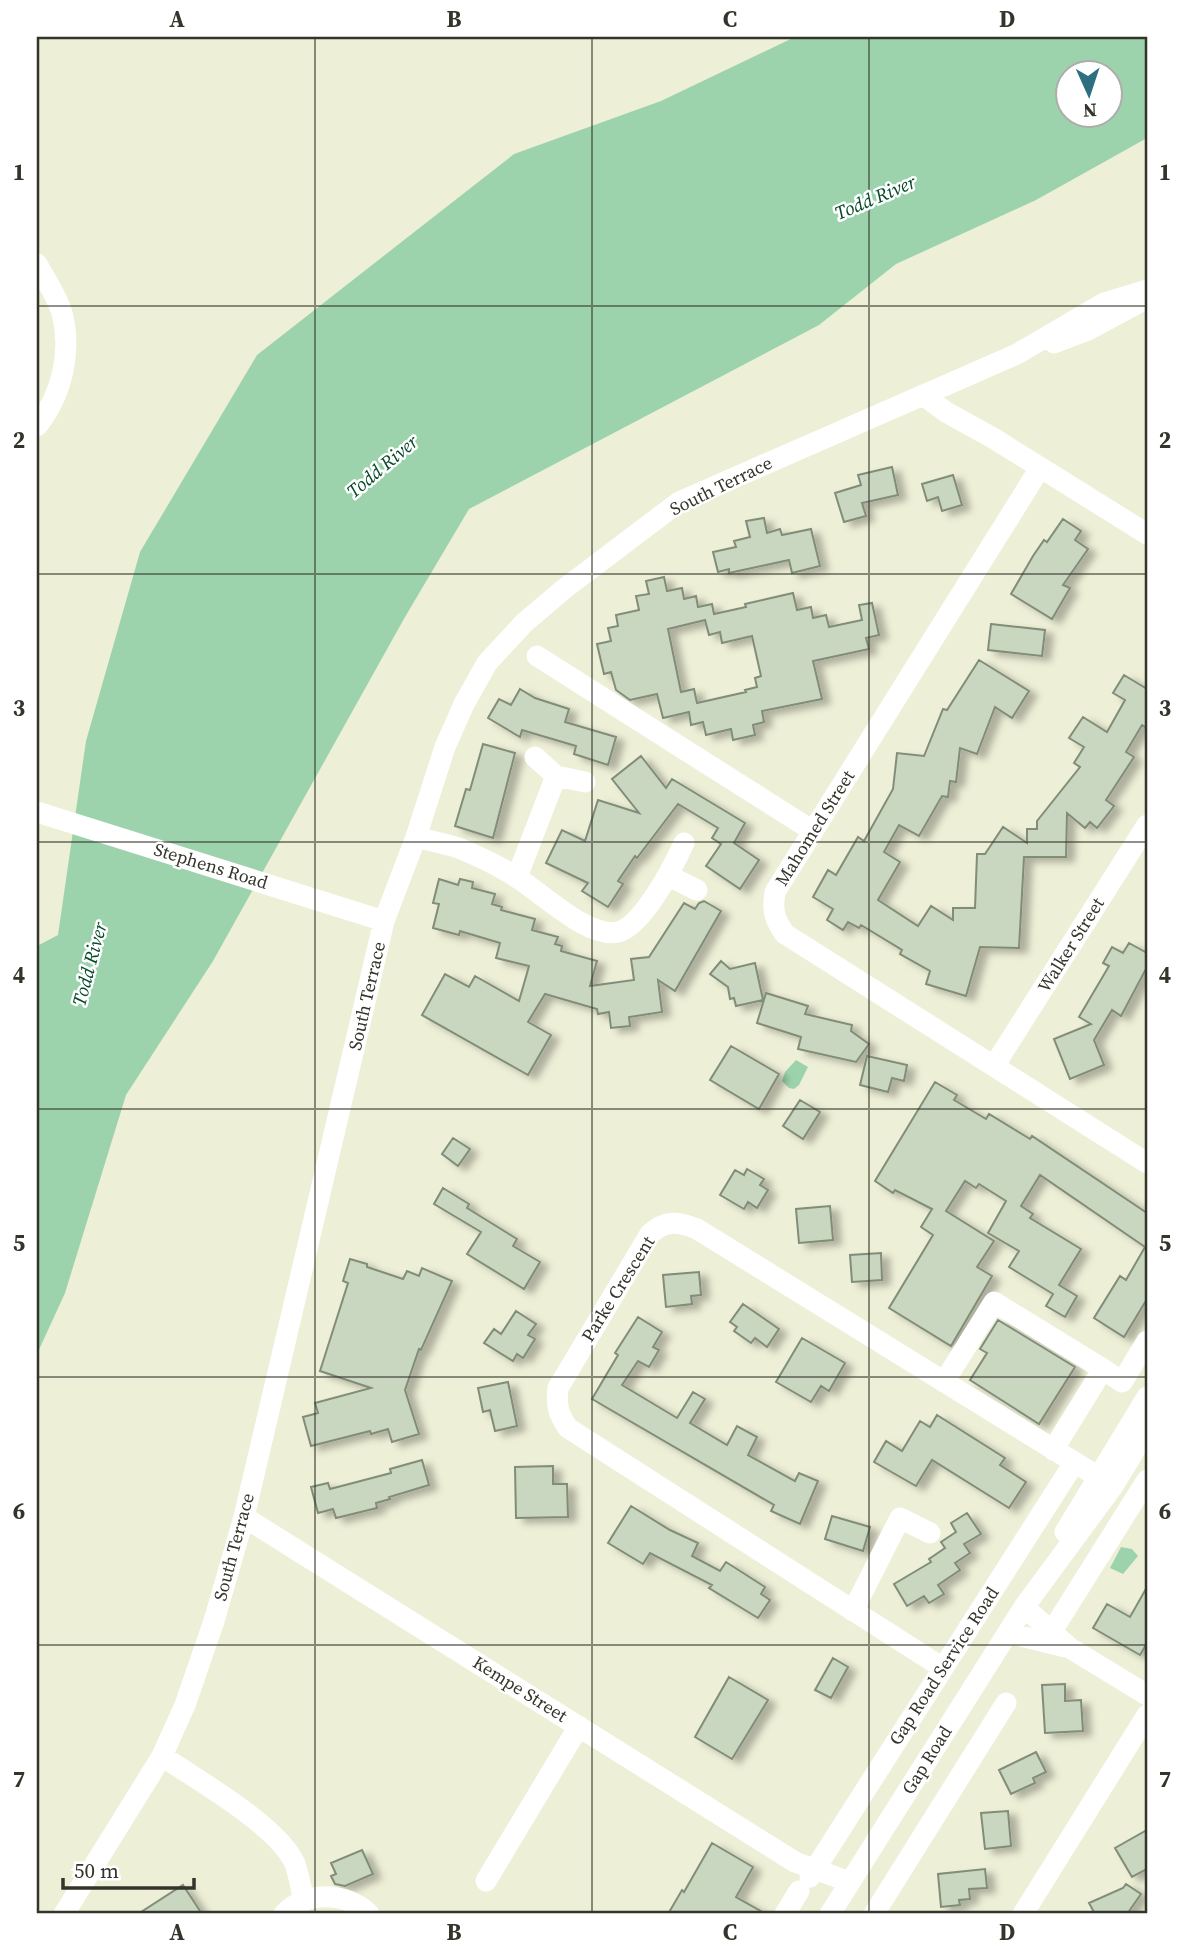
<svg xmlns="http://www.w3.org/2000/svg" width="1184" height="1951" font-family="'Source Serif 4',serif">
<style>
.water{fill:#9cd3ad;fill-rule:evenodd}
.building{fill:#c9d6c0;stroke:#818d79;stroke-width:2;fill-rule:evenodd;filter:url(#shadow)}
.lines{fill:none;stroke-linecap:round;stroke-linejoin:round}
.minor{stroke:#fff;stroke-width:21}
.grid{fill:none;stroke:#33342a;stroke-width:2;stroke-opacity:0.55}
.labels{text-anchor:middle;stroke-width:5;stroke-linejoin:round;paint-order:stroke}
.street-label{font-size:18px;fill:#33342a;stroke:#fff}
.water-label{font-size:19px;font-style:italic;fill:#044926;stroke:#fff}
.neatline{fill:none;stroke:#33342a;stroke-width:2.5}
.grid-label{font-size:23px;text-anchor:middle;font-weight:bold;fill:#33342a}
</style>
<defs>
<filter id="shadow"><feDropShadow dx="8" dy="4.5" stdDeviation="3.5" flood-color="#0004"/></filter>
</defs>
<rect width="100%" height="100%" fill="#edefd6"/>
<path class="water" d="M795,37H1147V138L1036,200L896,264L819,325L469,509L405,617L213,961L126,1095L65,1293L37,1354V946L58,935L86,741L140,552L257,355L514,154L661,101ZM1068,74H1110V116H1068Z
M796,1060L808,1067L799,1085L794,1089L789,1088L782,1081L785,1072Z
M1121,1547L1132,1549L1138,1556L1123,1574L1110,1568Z"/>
<path class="building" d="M892,467L898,495L862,503L866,516L844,522L835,493L861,485L858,475Z
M953,475L962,505L942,511L938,497L927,501L922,484Z
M764,518L767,533L780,529L782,535L811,529L820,566L792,573L789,560L729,573V569L718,572L713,552L736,547L734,541L750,537L746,521Z
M1063,519L1081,531L1075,540L1088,549L1063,585L1070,588L1052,619L1011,594L1033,556L1044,540L1047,542Z
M664,577L667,591L682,588L684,599L696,596L698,607L712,604L714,614L746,607L745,604L793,593L797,610L811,607L813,618L826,615L829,627L862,620L859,605L872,603L879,635L866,638L869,649L813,661L822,699L762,711L764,722L753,725L755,735L733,740L731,729L706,735L703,722L691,725L689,712L663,718L657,694L630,700L616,690L611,672L604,674L597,644L611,641L608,628L618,626L616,615L639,610L636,596L649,594L646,581ZM705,620L709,635L720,632L722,643L752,636L761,676L755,678L757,687L745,690L746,692L697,703L694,689L681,692L668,629Z
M991,624L1045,630L1042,656L988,650Z
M979,660L1029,691L1012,718L995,707L977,754L960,748L956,782L950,781L948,797L942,796L919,836L899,825L884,852L900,862L878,900L918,926L931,906L953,920V908H975L977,854H985L1003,827L1027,843V829H1037V821L1080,767L1074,763L1084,747L1069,738L1083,717L1107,732L1125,700L1113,693L1124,675L1147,689V728L1142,725L1126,752L1134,757L1106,800L1114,806L1097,828L1090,822L1085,828L1067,813L1066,857H1024L1019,948L980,947L966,996L926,984L930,971L900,954L902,950L861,925L859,928L848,922L843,930L827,920L833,909L813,897L828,870L836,875L858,837L864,841L893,789L897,753L924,756L943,709L947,710Z
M520,689L535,698L569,709L565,722L616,737L608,765L574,754L576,746L522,730L520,737L488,718L499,699L511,705Z
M483,744L515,753L493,838L455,826L466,789L470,790Z
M641,756L666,788L672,779L745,823L734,843L759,860L740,889L706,866L721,844L712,838L718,828L678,804L637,858L635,856L618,881L623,884L608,907L582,891L588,883L546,863L562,830L585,841L598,800L639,813L612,779Z
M439,879L458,885L460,879L473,882L472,888L495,894L492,904L502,907L501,910L535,919L532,930L558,937L555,944L562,946L561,951L597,961L590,986L634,980L631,959L649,957L684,903L695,909L699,903L704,901L721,911L675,991L658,980L662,1012L629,1017L630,1026L611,1028L609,1012L598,1014L597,1009L545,994L528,1022L551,1035L528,1075L422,1015L445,974L469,987L475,976L519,1001L529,966L496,958L500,943L460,931L459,935L433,928L439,904L433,903Z
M1129,943L1147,953V967L1121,1016L1112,1010L1094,1040L1104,1065L1070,1079L1054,1039L1091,1024L1079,1017L1109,966L1103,963L1112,947L1123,953Z
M721,961L730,969L755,963L763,1000L736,1006L734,998L730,999L728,987L710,974Z
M766,993L808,1006L805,1014L852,1025L851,1031L869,1044L856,1062L798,1049L801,1037L757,1023Z
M731,1046L779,1074L759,1109L710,1080Z
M867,1056L907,1065L904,1081L892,1078L888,1092L860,1085Z
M935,1082L957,1095L954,1100L986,1119L989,1114L1030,1139L1032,1136L1147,1213V1299L1124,1337L1094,1318L1120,1276L1126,1280L1145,1247L1040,1175L1021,1206L1033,1214L1030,1218L1081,1249L1059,1285L1077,1296L1065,1317L1046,1306L1053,1294L1009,1267L1019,1251L988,1233L1006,1201L979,1184L976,1188L965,1181L946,1211L994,1241L977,1267L992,1276L951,1346L889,1308L933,1235L921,1227L932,1209L895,1190L893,1193L875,1181Z
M800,1100L820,1112L803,1139L783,1126Z
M453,1138L470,1149L458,1166L442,1154Z
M747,1169L764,1179L760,1185L768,1190L757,1208L748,1202L744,1209L720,1195L735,1170L744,1175Z
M443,1188L469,1204L467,1208L517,1239L513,1246L540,1262L524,1289L467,1254L481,1232L434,1204Z
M830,1206L833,1240L799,1243L796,1209Z
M881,1253L882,1280L852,1282L850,1255Z
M350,1259L367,1264V1267L403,1279L407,1271L419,1276L422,1268L452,1281L421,1350L419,1349L405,1390L419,1434L392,1442L388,1429L371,1434L370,1431L311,1446L303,1417L318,1413L315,1403L371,1388L320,1371L348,1283L343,1281Z
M699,1272L701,1295L691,1296L692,1304L666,1307L663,1275Z
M743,1304L779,1329L767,1347L755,1338L751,1343L734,1331L737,1327L730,1322Z
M516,1311L536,1324L528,1335L535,1339L523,1358L517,1354L513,1361L484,1343L494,1329L501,1334Z
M638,1317L662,1332L653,1347L659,1350L649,1367L638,1361L622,1385L677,1418L693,1392L705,1399L690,1423L727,1445L737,1426L757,1437L748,1455L795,1481L799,1473L818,1481L800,1524L771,1511L774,1505L592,1399L618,1355L615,1353Z
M998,1320L1075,1367L1039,1424L970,1380L987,1353L980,1349Z
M802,1338L845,1363L829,1391L821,1386L811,1402L776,1382Z
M508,1382L517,1426L495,1431L490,1410L483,1412L478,1388Z
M937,1415L1005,1458L1000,1465L1026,1482L1009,1508L932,1460L916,1486L874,1462L886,1441L902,1451L920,1421L930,1427Z
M422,1460L429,1485L389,1497L390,1499L376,1503L377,1508L336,1518L333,1509L318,1513L311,1487L328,1483L330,1489L391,1473L390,1469Z
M553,1466V1484H567L568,1517L516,1518L515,1467Z
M631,1506L670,1530L698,1543L692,1556L720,1571L726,1562L765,1587L761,1594L770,1600L758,1618L709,1588L712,1585L650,1553L643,1564L608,1543Z
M967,1513L981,1534L964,1544L970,1553L955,1563L960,1570L938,1585L944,1594L929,1603L924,1596L907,1606L894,1584L931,1562L929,1559L945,1548L941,1542L956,1532L951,1523Z
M832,1516L870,1527L863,1551L825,1539Z
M1147,1587V1643L1140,1655L1093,1628L1107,1604L1130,1617Z
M833,1658L848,1667L831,1698L815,1690Z
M729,1677L768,1700L732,1759L695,1737Z
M1065,1684V1701L1081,1700L1083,1731L1045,1733L1042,1685Z
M1036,1752L1046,1772L1033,1778L1035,1783L1011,1794L999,1770Z
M1008,1811L1011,1846L985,1849L981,1813Z
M1147,1830V1869L1132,1877L1115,1848Z
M712,1843L753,1867L736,1897L766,1914H668L682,1890L684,1892Z
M362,1850L373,1874L345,1886L335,1884L331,1876L336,1874L331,1863Z
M985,1869L987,1888L969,1889L970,1899L959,1900L960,1905L941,1907L938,1874Z
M1126,1884L1141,1894L1127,1914H1095L1089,1903L1123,1888Z
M183,1885L202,1914H138Z"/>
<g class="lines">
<path class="minor" d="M37,264C45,279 57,296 62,313C72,352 62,395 37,426
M1054,343L1088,330L1142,301
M923,395L946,412L993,438L1147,534
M1040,468L775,892C772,910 774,919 785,934L1147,1163
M537,656L813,831
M535,757L556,776L585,782
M37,812L384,921
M416,837C433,842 453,844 468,852C484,859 501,867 516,877C541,892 588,939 618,932C643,926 674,865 684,843
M669,876L697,890
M517,877L556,776
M994,1066L1147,825
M944,1382L994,1302L1103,1369
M1053,1450L1103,1369L1122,1382L1147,1341
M244,1517L795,1862L850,1882
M1065,1532L1147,1397
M1024,1607L1070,1648L1147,1695
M853,1611L900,1518L930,1533
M1052,1631L1147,1480
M1008,1633L1070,1648
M943,1668L568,1428C558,1414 556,1405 558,1388L650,1234C665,1220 678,1221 697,1229L1113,1486
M162,1756C197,1780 279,1826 295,1864C299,1875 301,1889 304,1901
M810,1877L1074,1463
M486,1881L579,1726
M64,1914L162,1756L185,1705L214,1621L244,1517L384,921L416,837L445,747L464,704L487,663L524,623L564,589L679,502L1017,354L1104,303L1147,290
M284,1914C306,1890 347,1892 369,1914
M785,1914L799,1891
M830,1914L1024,1607L1113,1486L1147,1430
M874,1914L1006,1703
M1023,1914L1147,1715"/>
</g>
<path class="grid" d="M315,37V1914M592,37V1914M869,37V1914M37,306H1147M37,574H1147M37,842H1147M37,1109H1147M37,1377H1147M37,1645H1147"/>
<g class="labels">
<g class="street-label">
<text transform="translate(721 486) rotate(-26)" y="6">South Terrace</text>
<text transform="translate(815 828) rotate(-58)" y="6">Mahomed Street</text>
<text transform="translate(211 866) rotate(17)" y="6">Stephens Road</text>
<text transform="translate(1071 945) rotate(-58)" y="6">Walker Street</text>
<text transform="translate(367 996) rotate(-77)" y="6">South Terrace</text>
<text transform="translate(618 1289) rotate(-58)" y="6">Parke Crescent</text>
<text transform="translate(234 1547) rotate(-75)" y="6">South Terrace</text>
<text transform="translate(944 1666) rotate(-57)" y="6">Gap Road Service Road</text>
<text transform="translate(520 1689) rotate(32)" y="6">Kempe Street</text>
<text transform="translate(927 1760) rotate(-58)" y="6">Gap Road</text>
</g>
<g class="water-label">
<text transform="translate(875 197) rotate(-23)" y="7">Todd River</text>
<text transform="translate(382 466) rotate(-40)" y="7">Todd River</text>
<text transform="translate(89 964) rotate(-75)" y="7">Todd River</text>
</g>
</g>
<rect width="1184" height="1951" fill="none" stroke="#ffffff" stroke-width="77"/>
<g transform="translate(1089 94) rotate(177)"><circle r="33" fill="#ffffff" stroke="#adaeaa" stroke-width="2"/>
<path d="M0-5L12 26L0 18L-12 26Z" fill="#2d6f81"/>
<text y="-10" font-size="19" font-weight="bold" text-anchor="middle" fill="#33342a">N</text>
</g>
<path d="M63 1878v10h131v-10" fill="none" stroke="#33342a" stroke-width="3.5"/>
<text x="74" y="1878" font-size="21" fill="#33342a" stroke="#ffffff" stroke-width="5" paint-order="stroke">50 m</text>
<rect x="38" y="38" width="1108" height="1874" class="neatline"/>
<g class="grid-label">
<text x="177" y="27">A</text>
<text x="454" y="27">B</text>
<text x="730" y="27">C</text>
<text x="1007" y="27">D</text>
<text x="19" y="180">1</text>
<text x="1165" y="180">1</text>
<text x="19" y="448">2</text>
<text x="1165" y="448">2</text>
<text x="19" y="716">3</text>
<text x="1165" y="716">3</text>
<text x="19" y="983">4</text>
<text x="1165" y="983">4</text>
<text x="19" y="1251">5</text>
<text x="1165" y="1251">5</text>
<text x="19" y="1519">6</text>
<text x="1165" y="1519">6</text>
<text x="19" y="1787">7</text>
<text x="1165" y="1787">7</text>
<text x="177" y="1940">A</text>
<text x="454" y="1940">B</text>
<text x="730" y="1940">C</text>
<text x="1007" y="1940">D</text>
</g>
</svg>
